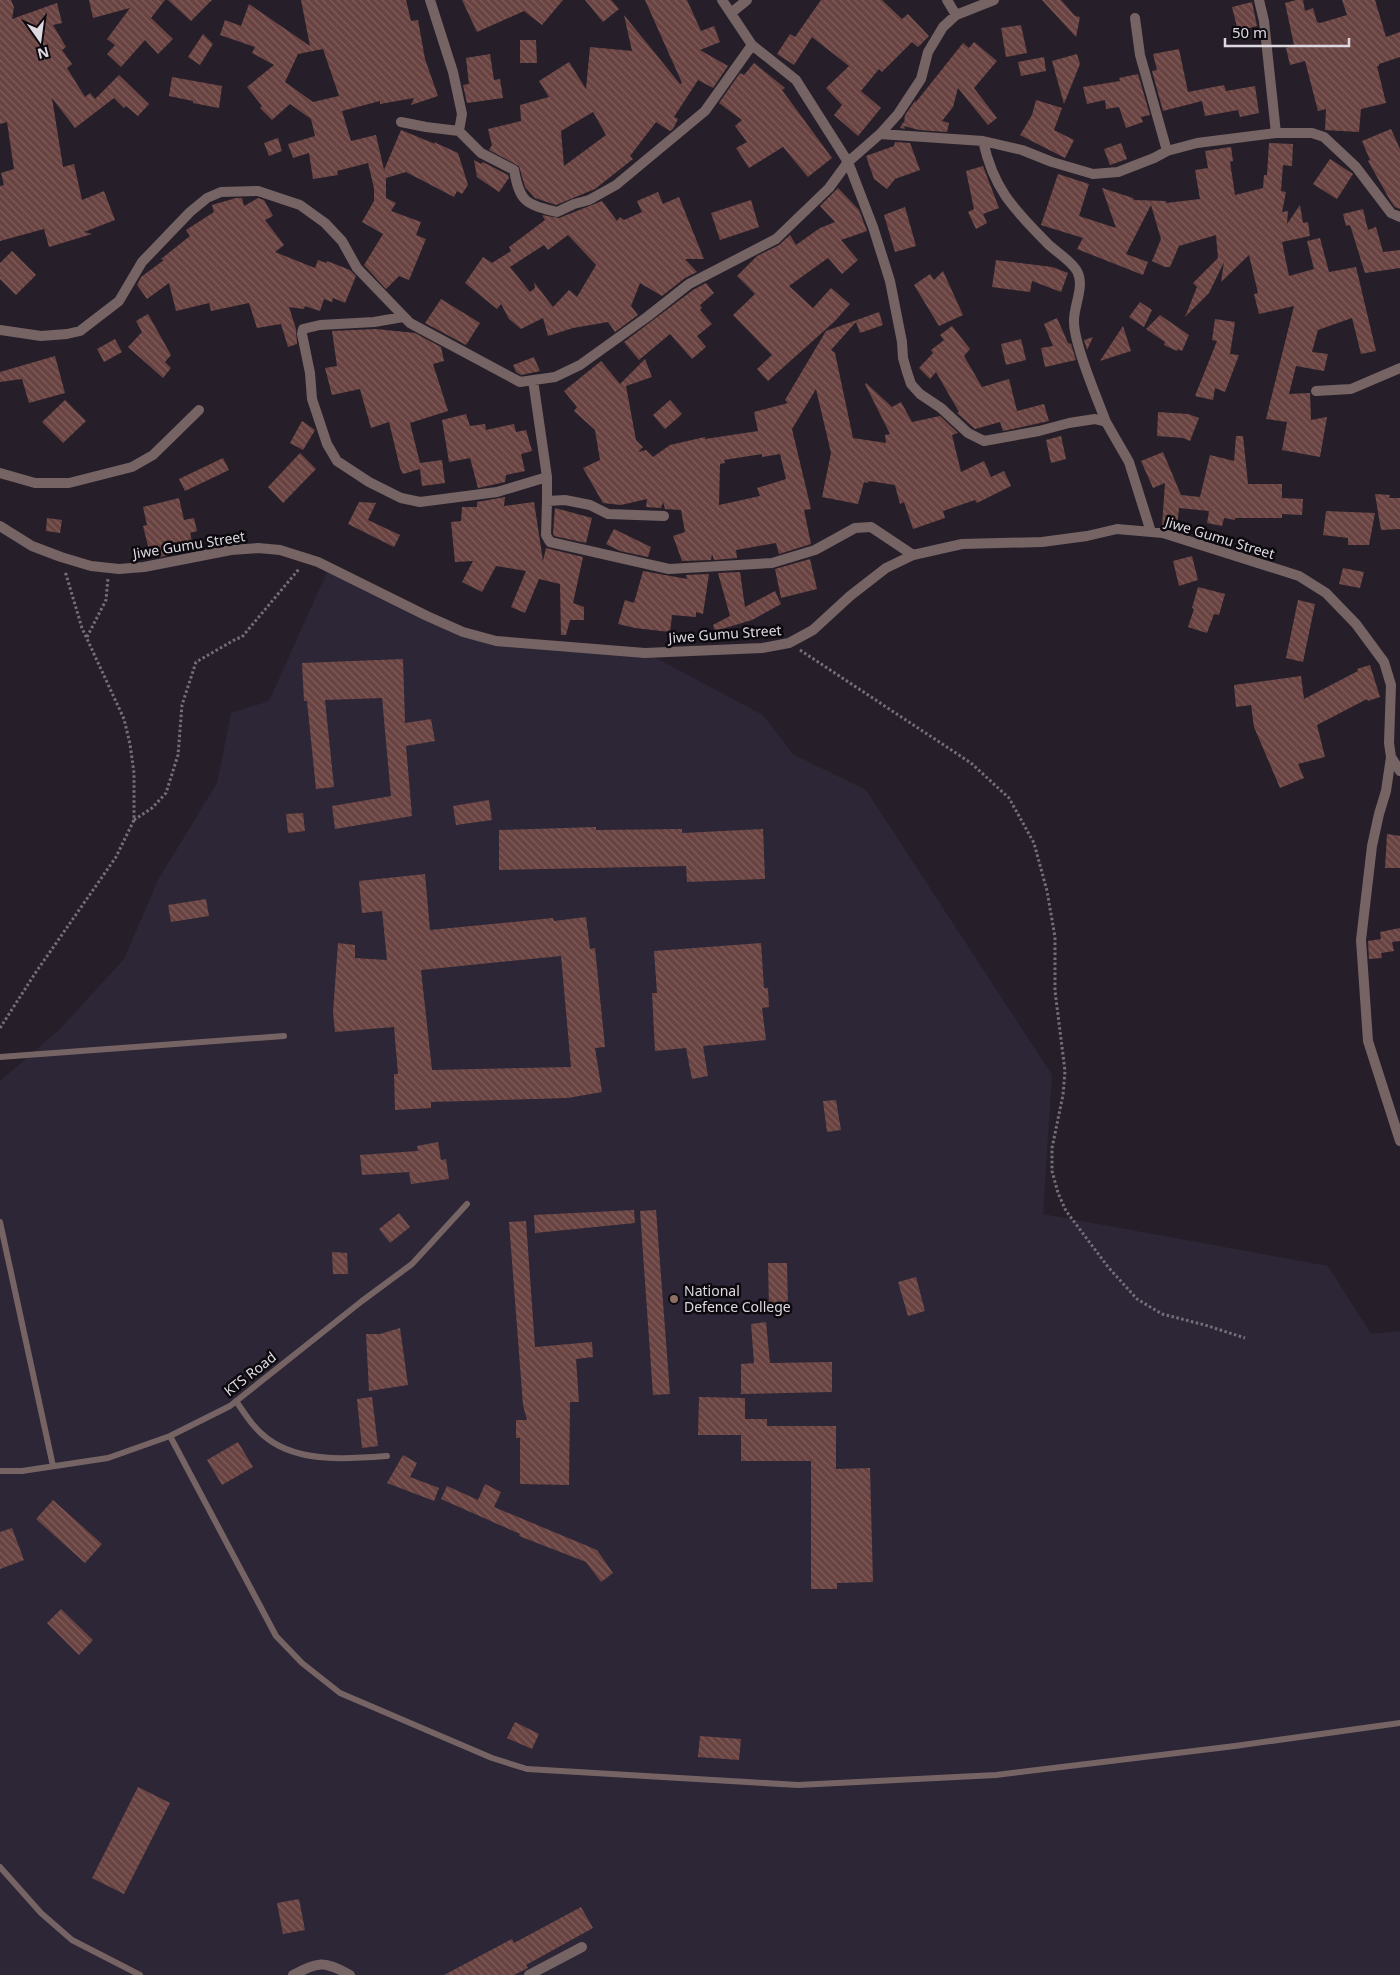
<svg xmlns="http://www.w3.org/2000/svg" width="1400" height="1975" font-family="'Noto Sans',sans-serif">
<style>
.education{fill:#2c2636}
.building{fill:url(#building-back-hatch);fill-rule:evenodd}
.lines{fill:none;stroke-linecap:round;stroke-linejoin:round}
.path{stroke:#756f78;stroke-width:3;stroke-dasharray:2.5 2.5;stroke-linecap:butt}
.lane{stroke:#766364;stroke-width:6}
.street{stroke:#766364;stroke-width:10}
.education-dot{fill:#8d6e63;stroke:#0d0a0f;stroke-width:2}
.labels{text-anchor:middle;stroke-width:5;stroke-linejoin:round;paint-order:stroke}
.street-label{font-size:14px;fill:#ded9e0;stroke:#0d0a0f}
.poi-label{font-size:14px;fill:#ded9e0;stroke:#0d0a0f;text-anchor:start}
</style>
<defs>
<pattern id="building-back-hatch" width="6" height="6" patternUnits="userSpaceOnUse" patternTransform="scale(1.25)"><rect width="6" height="6" fill="#694341"/><path d="M-1 5l2 2M0 0l6 6M5-1l2 2" fill="none" stroke="#7e5e5c"/></pattern>
</defs>
<rect width="100%" height="100%" fill="#261f29"/>
<path class="education" d="M329,568L507,646L656,658L763,715L793,754L866,790L1052,1075L1043,1214L1328,1266L1371,1334L1400,1331V1975H0V1081L60,1029L124,959L158,880L217,783L231,713L269,701Z"/>
<path class="building" d="M0,0H11L14,7L12,19L57,3L62,23L53,25L66,47L62,50L72,64L67,68L85,97L90,93L95,99L119,75L149,104L138,116L126,106L124,108L114,98L75,128L52,98L63,167L74,164L82,200L104,191L115,220L84,232L92,234L49,247L44,229L0,241V186L4,185L1,173L14,169L7,122L0,124Z
M89,0H165L151,18L173,39L158,54L145,40L121,67L107,54L115,45L107,39L130,8L93,18Z
M168,0H212L191,21Z
M301,0H406L411,21L418,20L425,59L438,96L411,105L414,98L380,104V101L342,111L351,141L376,135L384,170L401,130L435,144L434,142L458,153L468,185L462,194L457,191L454,197L406,172L386,178V198L396,203L391,211L421,222L416,235L426,239L409,280L399,276L386,289L364,265L383,234L362,222L374,201V188L368,163L337,171L338,175L313,179L309,153L293,158L288,144L315,136L311,119L290,104L272,120L260,108L262,106L247,87L274,65L252,53L255,47L220,35L225,20L241,26L249,4L310,46ZM323,49L339,96L313,102L285,82L298,54Z
M462,0H563L542,25L524,11L477,32Z
M585,0H611L619,9L603,22Z
M645,0H687L701,31L714,26L720,42L700,50L728,66L713,88L698,80L674,117L678,119L673,129L670,131L656,122L630,156L633,159L595,189L556,205L535,198L525,187L519,166L489,150L492,145L488,129L521,121L520,105L549,97L539,81L569,62L586,89L590,47L632,51L624,15L680,84L682,83ZM593,112L606,135L564,166L561,131Z
M821,0H882L902,19L908,14L929,36L918,47L912,42L882,72L879,69L861,91L881,108L858,136L834,115L842,105L826,88L849,66L812,37L794,65L777,54L790,34L795,37Z
M1042,0H1061L1075,16L1080,17L1076,37Z
M1296,0H1303L1305,11L1313,8L1317,22L1320,23L1347,15L1342,0H1375L1386,37L1400,32V57L1379,64V66H1377L1386,103L1361,109L1359,132L1325,130L1326,109L1318,111L1305,61L1290,65L1286,48L1294,45L1285,3Z
M1252,2L1257,26L1238,31L1232,7Z
M1021,25L1027,53L1006,57L1001,28Z
M203,34L213,44L200,65L188,57Z
M520,40H536L537,63H520Z
M974,42L997,61L974,88L997,118L988,125L958,88L953,107L942,121L949,123L947,132L919,130L904,126L905,129L900,128L903,122L904,124L905,115L915,101L916,102L963,43L969,48Z
M1179,49L1188,92L1224,85L1226,91L1255,86L1259,113L1240,117L1238,110L1205,116L1202,101L1163,111L1152,71L1157,70L1153,54Z
M490,54L494,80L500,79L503,98L467,103L463,85L469,84L466,58Z
M1077,54L1080,64L1064,104L1052,61Z
M1044,57L1046,71L1021,76L1018,62Z
M754,63L785,88L782,90L832,158L808,177L783,147L749,168L736,148L747,142L735,126L742,120L719,103L740,73L744,75Z
M1138,74L1150,115L1141,117L1143,122L1126,128L1119,107L1106,109L1105,100L1087,104L1083,87L1120,81L1119,78Z
M172,77L222,86L219,108L193,103V101L169,96Z
M1036,100L1062,108L1054,130L1074,140L1065,158L1020,135L1032,115Z
M1391,129L1400,149V209L1395,207L1390,200L1368,161L1370,160L1362,141Z
M278,138L282,151L269,156L264,143Z
M895,142L910,143L920,170L895,179L887,189L874,179L866,156L894,146Z
M1121,143L1127,159L1110,165L1104,149Z
M1269,143L1293,144L1292,166L1283,165L1281,191L1286,192L1282,212L1288,211L1287,224L1300,205L1303,223L1308,222L1310,236L1282,242L1289,276L1314,269L1307,241L1320,238L1329,272L1356,267L1376,351L1361,354L1352,318L1318,330L1312,352L1328,354L1324,371L1296,366L1289,394L1310,393L1311,420L1327,417L1320,457L1282,450L1287,422L1266,419L1294,306L1259,314L1254,294L1258,293L1249,255L1221,282L1224,262L1209,293L1185,317L1197,287L1193,283L1218,258L1216,235L1179,246L1170,267H1165L1152,261L1161,239L1151,205L1126,254L1148,262L1143,275L1077,249L1083,238L1041,225L1058,174L1089,184L1079,216L1116,228L1102,188L1133,198L1134,200L1166,201V203L1200,199L1195,170L1208,168L1205,151L1231,147L1233,161L1230,162L1235,195L1263,188L1264,175H1267Z
M1330,159L1353,174L1337,199L1313,184Z
M474,160L481,164L483,162L508,175L509,178L499,192L477,177Z
M983,166L999,208L983,214L987,223L976,229L968,212L974,209L966,171Z
M838,188L859,210L867,231L841,240L858,260L842,274L828,258L789,286L813,308L831,288L850,304L835,321L768,381L757,369L772,355L733,315L755,294L737,276L757,256L779,245L790,235L796,245L820,228L835,222L820,206Z
M658,192L663,204L679,197L704,259H685L697,272L685,278L662,296L640,283L631,306L638,315L615,332L608,322L573,328L548,336L543,318L521,329L509,319L501,304L497,309L465,283L483,257L492,263L511,251L509,247L545,220L542,215L559,218L602,201L617,221L620,217L624,220L642,212L637,201ZM568,235L596,265L577,297L569,290L553,307L534,282L535,288L530,292L510,267L544,245L548,250Z
M236,198H242L244,206L258,198L264,200L273,216L265,220L284,245L275,252L315,268L318,260L326,263L327,261L350,270L356,276L345,303L333,298L332,302L324,299L320,311L305,306L304,309L289,307L296,329L297,344L288,347L281,324L257,328L249,303L211,311L209,303L176,311L169,283L147,299L137,285L141,277L164,260L161,259L190,236L186,230L214,212L212,205Z
M751,200L759,227L720,240L711,213Z
M905,207L916,246L895,252L884,215Z
M1363,209L1368,230L1376,227L1383,252L1400,250V268L1365,273L1350,225L1346,226L1343,214Z
M12,251L36,275L16,295L0,279V263Z
M996,260L1052,267L1068,273L1061,292L1032,281L1030,292L992,287Z
M943,271L963,315L939,326L914,285L930,274L934,280Z
M706,283L714,293L700,305L702,308L700,310L712,324L697,336L706,347L692,359L670,334L639,360L624,342L693,290Z
M441,299L480,323L466,345L425,323Z
M1140,302L1152,310L1144,327L1129,317Z
M879,312L883,325L860,333L856,322L831,350L835,353L853,438L886,443L885,435L890,434L865,384L866,383L892,407L901,402L912,422L940,416L958,433L952,435L961,472L984,461L991,477L1004,471L1011,486L977,503L975,500L943,511L945,518L913,529L904,502L900,504L895,485L869,481L868,483L864,482L858,504L822,497L831,453L816,389L792,429L811,509L804,510L811,544L779,554L776,543L736,550L737,558L714,560L712,554L711,560L682,561L673,536L685,532L681,510L665,509L663,502L661,508L646,507L647,499L621,505L603,503L583,468L600,460L595,430L574,411L577,407L564,391L601,361L620,384L645,359L652,377L626,386L636,440L643,447L638,452L646,450L653,457L670,445L705,437V439L758,431L754,412L788,403L785,400L826,331ZM762,454V457L780,454L786,479L757,488L760,496L719,505L720,464L725,463L724,460Z
M148,314L171,355L165,362L171,368L163,378L128,347L142,332L136,321Z
M1160,315L1189,335L1182,351L1178,349L1177,351L1164,345L1165,342L1146,329Z
M1057,318L1068,343L1071,344L1076,360L1045,367L1041,348L1053,346L1044,324Z
M1215,319L1235,322L1230,354L1239,355L1225,392L1215,388L1213,400L1195,396L1217,341L1212,340Z
M952,326L970,349L964,356L982,387L1009,379L1017,411L1044,404L1049,421L1003,431L1000,422L975,429L957,413L959,412L936,372L930,379L919,368L933,353L931,350L944,340L940,335Z
M1123,326L1131,351L1100,361Z
M376,329L415,333L441,347L444,361L433,364L448,411L410,423L420,463L442,460L445,483L422,486L420,469L403,474L400,468L389,422L371,428L360,389L332,395L325,368L337,366L332,331Z
M1093,337L1087,350L1084,340Z
M115,339L122,352L104,362L97,349Z
M1021,339L1026,360L1006,365L1001,344Z
M55,356L65,393L29,403L22,379L0,382V372Z
M534,357L540,371L521,375L516,372L513,365Z
M65,400L86,421L63,443L42,422Z
M670,400L682,414L665,429L653,415Z
M1158,412L1188,414L1199,418L1190,441L1183,438L1157,436Z
M466,414L470,426L485,424L486,430L514,424L516,432L526,430L532,451L521,454L525,471L506,475L505,482L478,488L470,458L449,462L442,420Z
M302,421L315,430L303,450L290,443Z
M1061,436L1066,459L1051,463L1046,440Z
M1236,436H1243L1248,484H1282V498L1303,499L1302,515L1282,514V518H1235V520L1224,518L1222,526L1207,523L1209,511L1179,508L1177,527L1162,526L1165,483L1153,488L1141,461L1163,452L1181,495L1200,497L1210,455L1234,461Z
M300,453L316,469L283,503L268,487Z
M223,458L229,470L185,491L179,479Z
M1375,494L1390,495L1389,498H1400V529L1381,530Z
M505,497L504,506L534,502L543,561L546,548L583,557L573,603L584,607V620H570L566,635H561L560,584L539,579L525,613L511,607L526,571L496,566L482,592L462,582L473,561L455,562L451,522L461,521L462,507H477V502Z
M179,498L184,520L194,518L197,531L190,533L194,550L160,557L158,547L149,550L143,526L147,525L143,507Z
M359,502L376,503L368,520L400,535L394,547L348,524Z
M555,508L592,518L586,543L554,536L553,533Z
M1326,511L1375,513L1369,545H1348V538L1323,535Z
M47,518L62,520L60,533L46,531Z
M614,529L651,547L648,557L620,551L606,544Z
M1192,556L1198,580L1179,586L1173,561Z
M810,559L817,589L781,598L775,569Z
M1343,568L1364,572L1360,588L1339,584Z
M643,571L687,579L686,575L709,574L703,614L696,612V617L672,615L670,632L635,628L618,624L625,600L634,603Z
M740,572L745,607L775,591L781,604L752,620L715,631L713,625L730,616L718,573Z
M1198,587L1225,594L1219,615L1214,614L1207,633L1188,627L1194,609L1192,608Z
M1298,600L1315,604L1303,662L1286,658Z
M403,659L405,723L431,719L435,741L406,746L412,816L335,829L332,806L391,796L382,698L325,700L334,787L316,789L307,701H304L302,663Z
M1370,665L1380,697L1368,701L1367,699L1317,725L1325,757L1298,764L1304,778L1280,788L1254,727L1251,705L1236,707L1234,685L1301,676L1304,699L1358,671L1357,669Z
M489,800L492,820L456,825L453,806Z
M303,813L305,831L288,833L286,814Z
M596,827V830L682,829V833L763,829L765,879L687,882L686,866L499,870V830Z
M1387,834L1400,836V868H1385Z
M425,874L430,930L553,918L554,921L586,917L590,949L595,948L605,1047L595,1048L602,1092L568,1098L431,1102V1108L395,1110L394,1074H398L394,1027L335,1032L333,1012L338,943L355,945V958L387,960L382,911L362,913L359,881ZM561,956L571,1067L432,1070L421,970Z
M206,899L209,916L171,922L168,905Z
M1400,928V941L1392,942L1394,951L1381,953L1382,958L1369,959L1368,941L1381,939L1380,932Z
M761,943L764,988H768L769,1007L762,1008L766,1040L703,1046L708,1076L692,1079L686,1048L655,1051L652,993H657L654,951Z
M836,1100L841,1130L827,1132L823,1101Z
M438,1142L441,1160L446,1159L449,1179L411,1184L409,1172L362,1175L360,1155L418,1151L417,1146Z
M634,1210L635,1223L535,1233L534,1215Z
M656,1210L670,1394L653,1395L640,1211Z
M399,1213L410,1227L390,1243L379,1229Z
M526,1221L535,1347L592,1342L593,1357L576,1359L579,1402H570L569,1485L520,1484V1438H516V1420H527L523,1405L509,1222Z
M332,1252L347,1253L348,1274H333Z
M768,1263H787L788,1306H769Z
M916,1277L925,1311L908,1316L898,1282Z
M766,1322L770,1363L832,1362V1392L741,1394V1364L754,1363L751,1324Z
M400,1328L408,1385L369,1391L366,1334H380Z
M372,1397L378,1446L362,1448L357,1399Z
M699,1397L745,1398V1419H767V1426H836V1469L870,1468L873,1582L837,1583V1589H811V1461H741V1435H698Z
M238,1442L253,1467L222,1485L207,1460Z
M403,1455L417,1463L410,1477L439,1488L434,1501L387,1483Z
M485,1484L501,1492L494,1507L597,1550L613,1573L601,1582L586,1562L519,1536L520,1534L441,1499L447,1486L478,1500Z
M53,1500L102,1544L85,1563L36,1519Z
M12,1528L24,1560L0,1569V1532Z
M61,1609L93,1640L79,1655L47,1623Z
M515,1722L539,1734L532,1749L507,1738Z
M700,1736L741,1739L739,1760L698,1757Z
M138,1787L170,1803L124,1894L92,1878Z
M299,1899L305,1930L283,1934L277,1903Z
M581,1907L593,1928L526,1965L528,1968L514,1975H444L512,1939L514,1943Z"/>
<g class="lines">
<path class="path" d="M87,637L106,600L108,578
M800,650L971,763L1009,798L1034,843L1047,891L1055,937V991L1065,1071L1063,1095L1052,1148V1171L1058,1193L1066,1211L1108,1267L1137,1299L1162,1314L1205,1325L1245,1338
M134,820L152,808L166,793L178,755L182,705L196,662L236,639L242,637L299,569
M0,1028L36,972L116,857L134,820V773L130,744L124,719L82,628L65,571"/>
<path class="lane" d="M0,1057L284,1036
M0,1222L53,1466
M236,1401C245,1414 254,1429 268,1439C300,1463 349,1459 387,1456
M170,1436L276,1636L302,1663L340,1693L492,1758L527,1769L798,1785L996,1775L1235,1746L1400,1723
M0,1471H22L108,1458L170,1436L230,1406L362,1301L412,1264L467,1204
M0,1867L41,1913L72,1940L140,1975"/>
<path class="street" d="M430,0L453,72L462,114L459,131
M722,0L752,45L796,80L848,162L873,227L890,281L902,342L903,358L907,372L911,384L920,394L941,408L968,433L984,441L1039,431L1069,423L1095,419L1106,422L1129,462L1151,532
M1259,0L1264,21L1276,133
M731,13L747,0
M956,15L994,0
M1135,18L1140,55L1167,151
M401,122L426,127L459,131L481,153L514,170C520,203 526,204 557,212L574,204L589,200L616,185L705,111L752,45
M880,134L983,141L1022,150L1052,162L1093,174L1118,172L1154,158L1167,151L1197,143L1276,133H1312L1324,137L1356,167L1391,213L1400,217
M983,141C994,191 1015,210 1049,245C1058,253 1071,261 1077,271C1085,286 1074,305 1074,320C1073,342 1097,398 1106,422
M403,317L374,322L320,325L303,329L302,334L310,373L312,399L327,444L337,461L369,482L401,498L420,502L497,492L547,477
M0,330L41,336L67,334L80,331L119,301L142,262L190,212L207,198L221,192L258,191L300,205L325,223L342,241L357,268L410,323L520,382L555,377L580,365L647,317L689,284L776,239L829,188L848,162L880,134L898,114L921,79L928,52L943,27L956,15L947,0
M533,380L547,477V501L565,500L590,505L608,514L664,516
M1316,391L1351,389L1400,368
M0,473L35,483H69L132,467L153,455L199,410
M547,501L546,535L550,542L669,569L772,563L815,550L855,528L871,527L913,555
M0,526L32,546L61,557L91,566L119,569L144,567L231,550L258,548L280,550L318,562L427,616L463,632L496,641L645,653L762,648L789,643L813,630L850,596L886,568L913,555L962,544L1042,542L1087,536L1117,529L1163,533L1299,576L1326,593L1356,624L1384,662L1391,685L1389,743L1391,757L1400,771
M1391,757L1386,791L1379,814L1372,846L1361,940L1368,1041L1400,1141
M293,1975C319,1962 323,1960 350,1975
M529,1975L582,1947"/>
</g>
<circle class="education-dot" cx="674" cy="1299" r="5"/>
<g class="labels">
<g class="street-label">
<text transform="translate(1220 538) rotate(17)" y="5">Jiwe Gumu Street</text>
<text transform="translate(189 545) rotate(-9)" y="5">Jiwe Gumu Street</text>
<text transform="translate(725 634) rotate(-4)" y="5">Jiwe Gumu Street</text>
<text transform="translate(250 1374) rotate(-38)" y="5">KTS Road</text>
</g>
<g class="poi-label">
<text x="684" y="1296">National<tspan x="684" dy="16">Defence College</tspan></text>
</g>
</g>
<g transform="translate(40 40) rotate(166)" stroke="#0d0a0f" stroke-width="4" paint-order="stroke">
<path d="M0-4L9 19L0 12L-9 19Z" fill="#ded9e0"/>
<text y="-8" font-size="14" font-weight="bold" text-anchor="middle" fill="#ded9e0">N</text>
</g>
<path d="M1225 38v8h124v-8" fill="none" stroke="#ded9e0" stroke-width="2.5"/>
<text x="1232" y="38" font-size="15" fill="#ded9e0" stroke="#0d0a0f" stroke-width="4" paint-order="stroke">50 m</text>
</svg>
